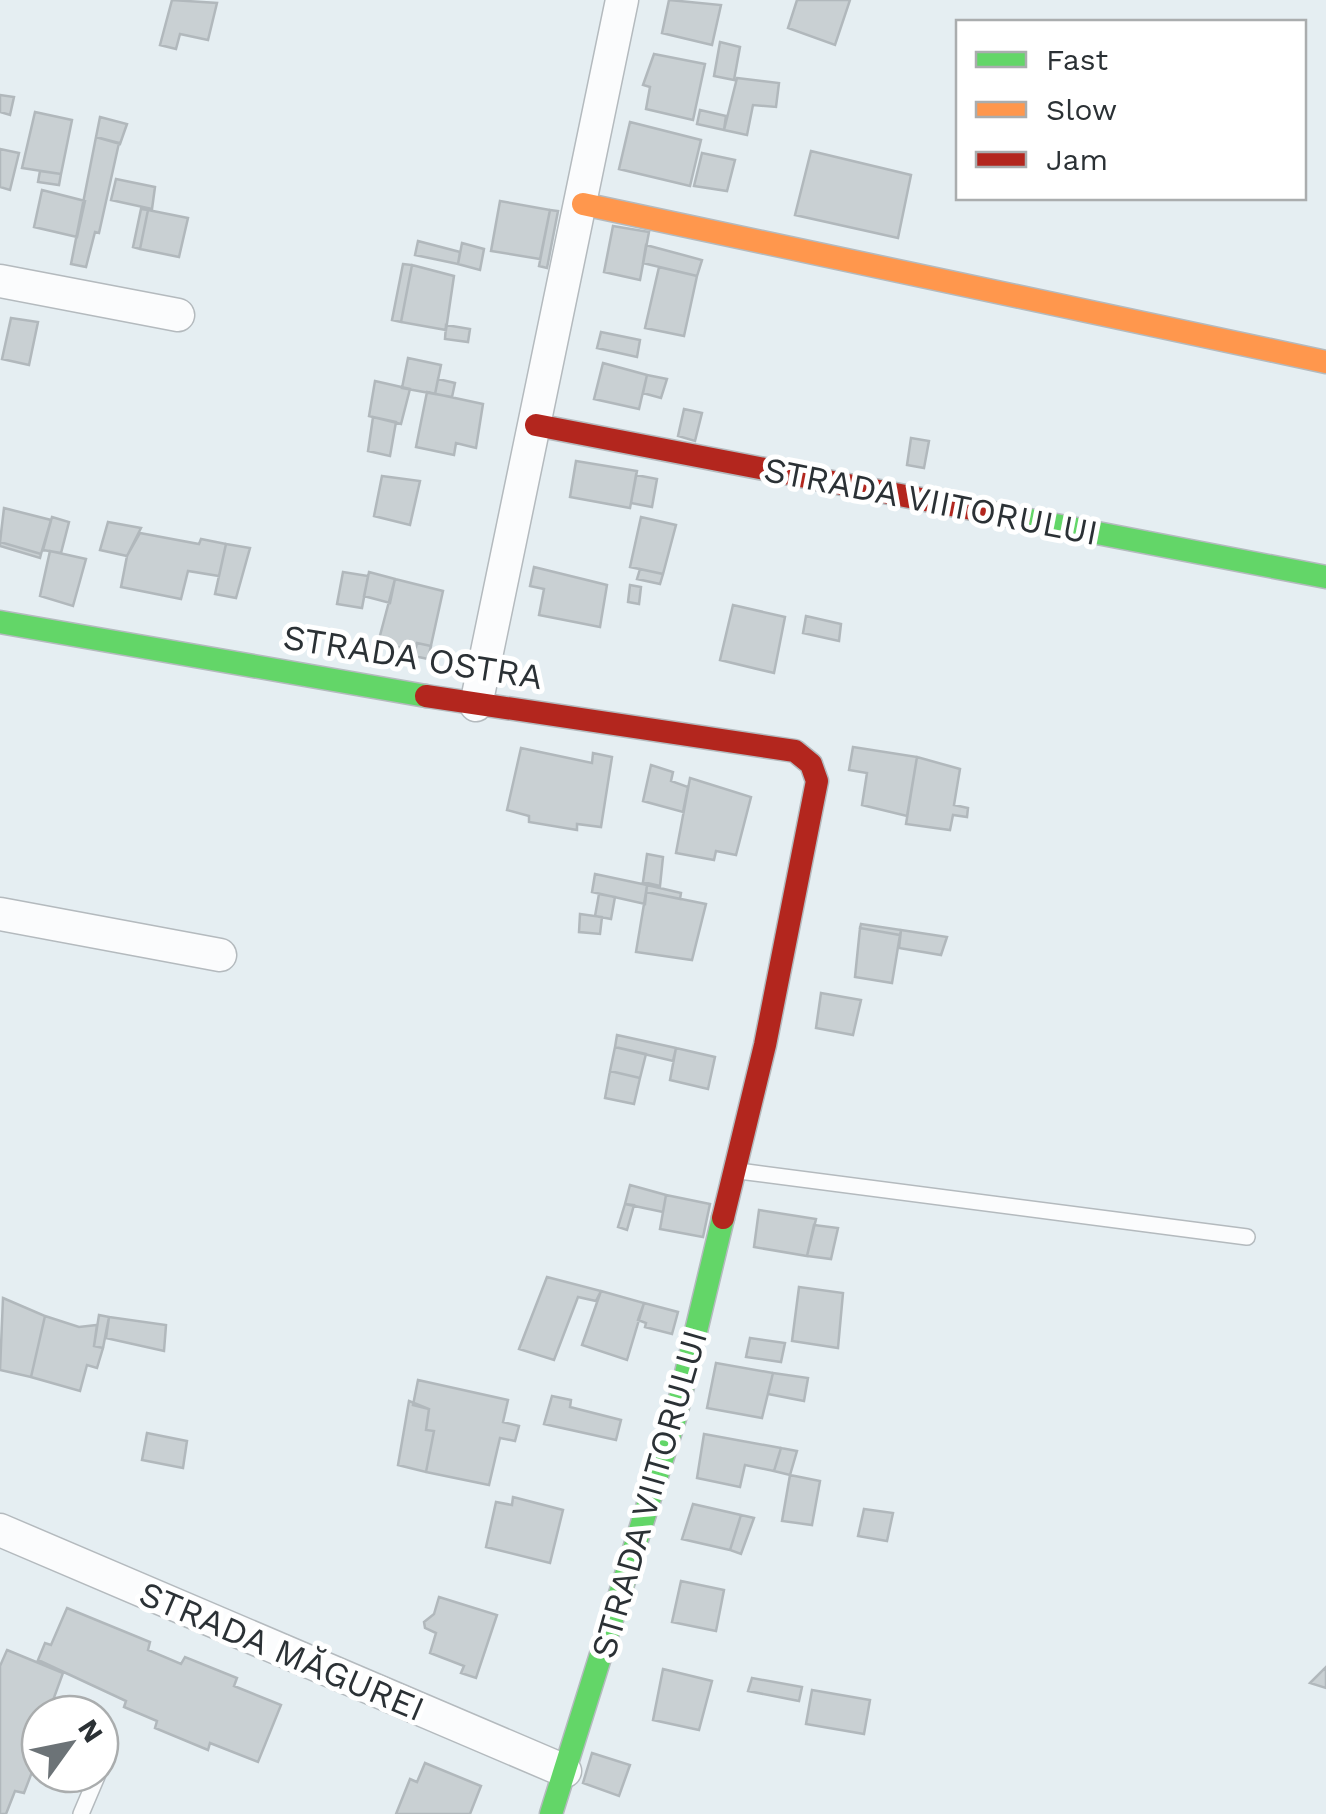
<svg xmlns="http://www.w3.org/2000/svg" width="1326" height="1814" font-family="'Work Sans',sans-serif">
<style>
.building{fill:#c9d0d3;stroke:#b1b8bc;stroke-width:2.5}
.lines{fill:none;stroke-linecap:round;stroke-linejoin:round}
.lane-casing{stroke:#b4babe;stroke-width:18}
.street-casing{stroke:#b4babe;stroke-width:35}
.fast-casing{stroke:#b4babe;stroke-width:25}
.slow-casing{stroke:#b4babe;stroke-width:25}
.jam-casing{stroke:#b4babe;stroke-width:25}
.lane{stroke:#fbfcfd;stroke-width:15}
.street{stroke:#fbfcfd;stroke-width:32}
.fast{stroke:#63d668;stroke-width:22}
.slow{stroke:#ff974d;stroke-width:22}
.jam{stroke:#b3261e;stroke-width:22}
.labels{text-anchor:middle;stroke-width:10;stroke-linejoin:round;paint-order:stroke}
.street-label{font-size:35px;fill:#2b3135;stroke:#fff}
</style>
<rect width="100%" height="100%" fill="#e5eef2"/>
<path class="building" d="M172,0L217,3L208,40L180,34L176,49L160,45Z
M669,0L721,5L712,45L662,33Z
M797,0H850L835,45L788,28Z
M720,42L740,47L734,80L714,76Z
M654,54L705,64L693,120L646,109L650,87L643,85Z
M737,78L779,83L776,107L753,105L747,135L724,130Z
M0,95L14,97L10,115L0,112Z
M700,110L726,116L724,130L697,124Z
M35,112L72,120L61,174L22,168Z
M100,117L127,124L120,144L96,137Z
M630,122L701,140L690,186L619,169Z
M96,137L119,143L99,233L95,232L86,267L71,264Z
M0,149L19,153L10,190L0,187Z
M811,151L911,175L898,238L795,215Z
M702,153L735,160L727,191L694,186Z
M40,171L61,174L59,185L38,182Z
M116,179L155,187L152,209L111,200Z
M42,190L85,201L77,237L34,227Z
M500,201L550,210L540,259L491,251Z
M141,209L148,210L140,249L133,247Z
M148,210L188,218L179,257L140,249Z
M550,210L558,211L547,268L539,266Z
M613,226L649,232L640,280L604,272Z
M418,241L460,252L458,264L415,255Z
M462,243L484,249L480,270L458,264Z
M646,245L702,260L697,276L643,263Z
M403,264L412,265L401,322L392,320Z
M412,265L454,276L446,330L401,322Z
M659,267L697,276L684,336L645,328Z
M11,318L38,322L29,365L2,359Z
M446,325L470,329L468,342L445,339Z
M601,332L640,340L637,357L597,348Z
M408,358L441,365L435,394L402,388Z
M603,363L647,375L639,409L594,399Z
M647,375L667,379L661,398L643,393Z
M438,379L455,383L452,397L435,394Z
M375,381L410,389L401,424L369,416Z
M427,392L483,404L476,448L456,443L454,455L416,447Z
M684,409L702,413L695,441L678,436Z
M373,417L396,422L390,456L368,451Z
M911,438L929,441L924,468L907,465Z
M576,461L637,471L630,508L570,497Z
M636,475L657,479L652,507L631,503Z
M382,476L420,481L410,525L374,516Z
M4,508L51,520L41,554L0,542Z
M52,517L69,522L61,553L43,550Z
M641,517L676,525L663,574L630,567Z
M108,522L141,528L127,556L100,550Z
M140,533L199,544L201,539L226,544L219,576L188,571L181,599L121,587L127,556Z
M0,542L41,554L40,558L0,546Z
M226,544L250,548L236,598L215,594Z
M50,551L86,559L73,606L40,596Z
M534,567L607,585L600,627L539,615L544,589L530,586Z
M640,569L663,574L660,584L637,579Z
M343,572L368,576L362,608L337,604Z
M369,572L395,579L390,603L364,596Z
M395,579L443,591L428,659L414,656L415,651L378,643Z
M630,585L641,587L639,604L628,602Z
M733,605L785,617L774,673L720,660Z
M806,616L841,624L839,641L803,633Z
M417,643L431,646L428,659L414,656Z
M853,747L917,757L907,816L862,805L867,773L849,770Z
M521,748L592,763L593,753L612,757L601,827L577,824V830L529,822V816L507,810Z
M917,757L960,769L954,805L968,808L967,817L953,815L950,830L906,824Z
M651,765L673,772L671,781L688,787L683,812L643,801Z
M690,778L751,797L736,855L716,851L714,860L676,853Z
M647,854L663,857L660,886L643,882Z
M595,874L647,885L645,904L592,892Z
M647,885L681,893L680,899L646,892Z
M646,892L706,904L692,960L636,952Z
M599,894L615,897L611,919L595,916Z
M580,914L602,917L600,934L579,932Z
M861,924L901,930L900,935L860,928Z
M860,928L900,935L892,983L855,977Z
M901,930L947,937L941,955L899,948Z
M821,993L861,1000L853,1035L816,1028Z
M617,1035L676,1048L673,1061L615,1047Z
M615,1047L646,1054L640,1078L610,1071Z
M676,1048L715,1057L708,1089L670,1080Z
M610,1071L640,1078L634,1104L605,1098Z
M630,1185L666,1195L663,1212L625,1204Z
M666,1195L710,1204L703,1237L660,1229Z
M625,1204L634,1205L627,1230L618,1227Z
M759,1210L816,1219L807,1256L754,1247Z
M814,1225L838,1228L831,1259L807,1256Z
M547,1277L601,1291L596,1301L578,1297L554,1360L519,1349Z
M799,1287L843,1293L838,1348L792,1341Z
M601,1291L644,1303L627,1360L582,1345Z
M3,1298L45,1316L31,1377L0,1370Z
M644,1303L678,1312L672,1334L645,1327L646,1323L638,1320Z
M99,1315L109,1317L103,1348L94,1346Z
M45,1316L79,1327L97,1325L94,1346L103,1348L97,1368L87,1365L80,1391L31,1377Z
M109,1317L166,1325L164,1351L106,1338Z
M750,1338L785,1343L781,1362L746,1357Z
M716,1363L773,1373L762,1418L707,1408Z
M773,1373L808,1378L804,1401L768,1394Z
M418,1380L508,1400L503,1422L519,1426L515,1441L500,1438L489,1485L426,1472L434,1431L426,1430L429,1409L413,1405Z
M552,1396L571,1400L570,1407L621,1420L616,1440L544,1424Z
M409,1401L429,1409L426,1430L434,1431L426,1472L398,1465Z
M147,1433L187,1441L183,1468L142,1460Z
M704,1434L781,1448L774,1471L745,1465L740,1487L697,1478Z
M781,1448L797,1451L790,1475L774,1471Z
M790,1475L820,1481L812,1525L782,1521Z
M513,1497L563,1510L550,1563L486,1547L496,1502L512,1505Z
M693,1504L741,1515L730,1550L682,1539Z
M864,1509L893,1513L887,1541L858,1536Z
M741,1515L754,1518L741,1554L730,1550Z
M681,1581L724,1590L716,1631L672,1622Z
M439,1597L497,1615L476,1678L461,1673L464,1666L430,1653L436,1633L425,1628L424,1622L434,1614Z
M67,1608L150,1642L148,1650L181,1664L185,1657L237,1678L234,1686L281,1705L258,1762L210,1743L208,1750L155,1728L157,1721L124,1707L126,1701L38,1660L45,1643L51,1645Z
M7,1650L63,1673L48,1714H40V1751L24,1793L15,1791L6,1814H0V1666Z
M1326,1667V1688L1310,1683Z
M663,1669L712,1681L699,1730L653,1720Z
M752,1678L802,1687L799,1701L748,1691Z
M812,1690L870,1700L864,1734L806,1724Z
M592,1753L630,1765L619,1796L583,1783Z
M425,1763L481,1786L470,1814H396L410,1779L417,1782Z"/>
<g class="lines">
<defs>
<path id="lane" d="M739,1171L1247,1237
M100,1768L105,1755
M81,1814L98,1774"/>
<path id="street" d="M0,281L178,315
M476,705L622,0
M0,914L220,955
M0,1530L565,1771"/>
<path id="fast" d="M1019,518L1326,577
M0,622L426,696
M551,1814L676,1415L723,1218"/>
<path id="slow" d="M583,204L1326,362"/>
<path id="jam" d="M536,425L1019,518
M426,696L795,751L811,764L817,781L765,1045L723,1218"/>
</defs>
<use href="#lane" class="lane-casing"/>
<use href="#street" class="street-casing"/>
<use href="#fast" class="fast-casing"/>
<use href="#slow" class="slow-casing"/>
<use href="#jam" class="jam-casing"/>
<use href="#lane" class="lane"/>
<use href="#street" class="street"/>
<use href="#fast" class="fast"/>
<use href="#slow" class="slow"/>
<use href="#jam" class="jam"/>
</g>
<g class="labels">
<g class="street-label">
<text transform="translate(931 501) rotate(11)" y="12">STRADA VIITORULUI</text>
<text transform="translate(413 657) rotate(9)" y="12">STRADA OSTRA</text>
<text transform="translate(649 1494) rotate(-74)" y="12">STRADA VIITORULUI</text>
<text transform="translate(282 1651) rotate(23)" y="12">STRADA MĂGUREI</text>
</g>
</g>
<rect x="956" y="20" width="350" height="180" fill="#ffffff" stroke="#aaadae" stroke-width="2.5"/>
<rect x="976" y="52" width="50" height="15" fill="#63d668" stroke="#aaadae" stroke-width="2.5"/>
<text x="1046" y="70" font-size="30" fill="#2b3135">Fast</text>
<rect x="976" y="102" width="50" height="15" fill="#ff974d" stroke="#aaadae" stroke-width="2.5"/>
<text x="1046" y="120" font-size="30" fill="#2b3135">Slow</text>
<rect x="976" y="152" width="50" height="15" fill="#b3261e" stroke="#aaadae" stroke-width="2.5"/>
<text x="1046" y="170" font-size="30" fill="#2b3135">Jam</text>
<g transform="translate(70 1744) rotate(57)"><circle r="48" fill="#ffffff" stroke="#aaadae" stroke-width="2.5"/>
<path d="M0-8L18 38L0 25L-18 38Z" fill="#6c7377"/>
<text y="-15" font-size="28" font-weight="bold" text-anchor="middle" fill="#2b3135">N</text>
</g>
</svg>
